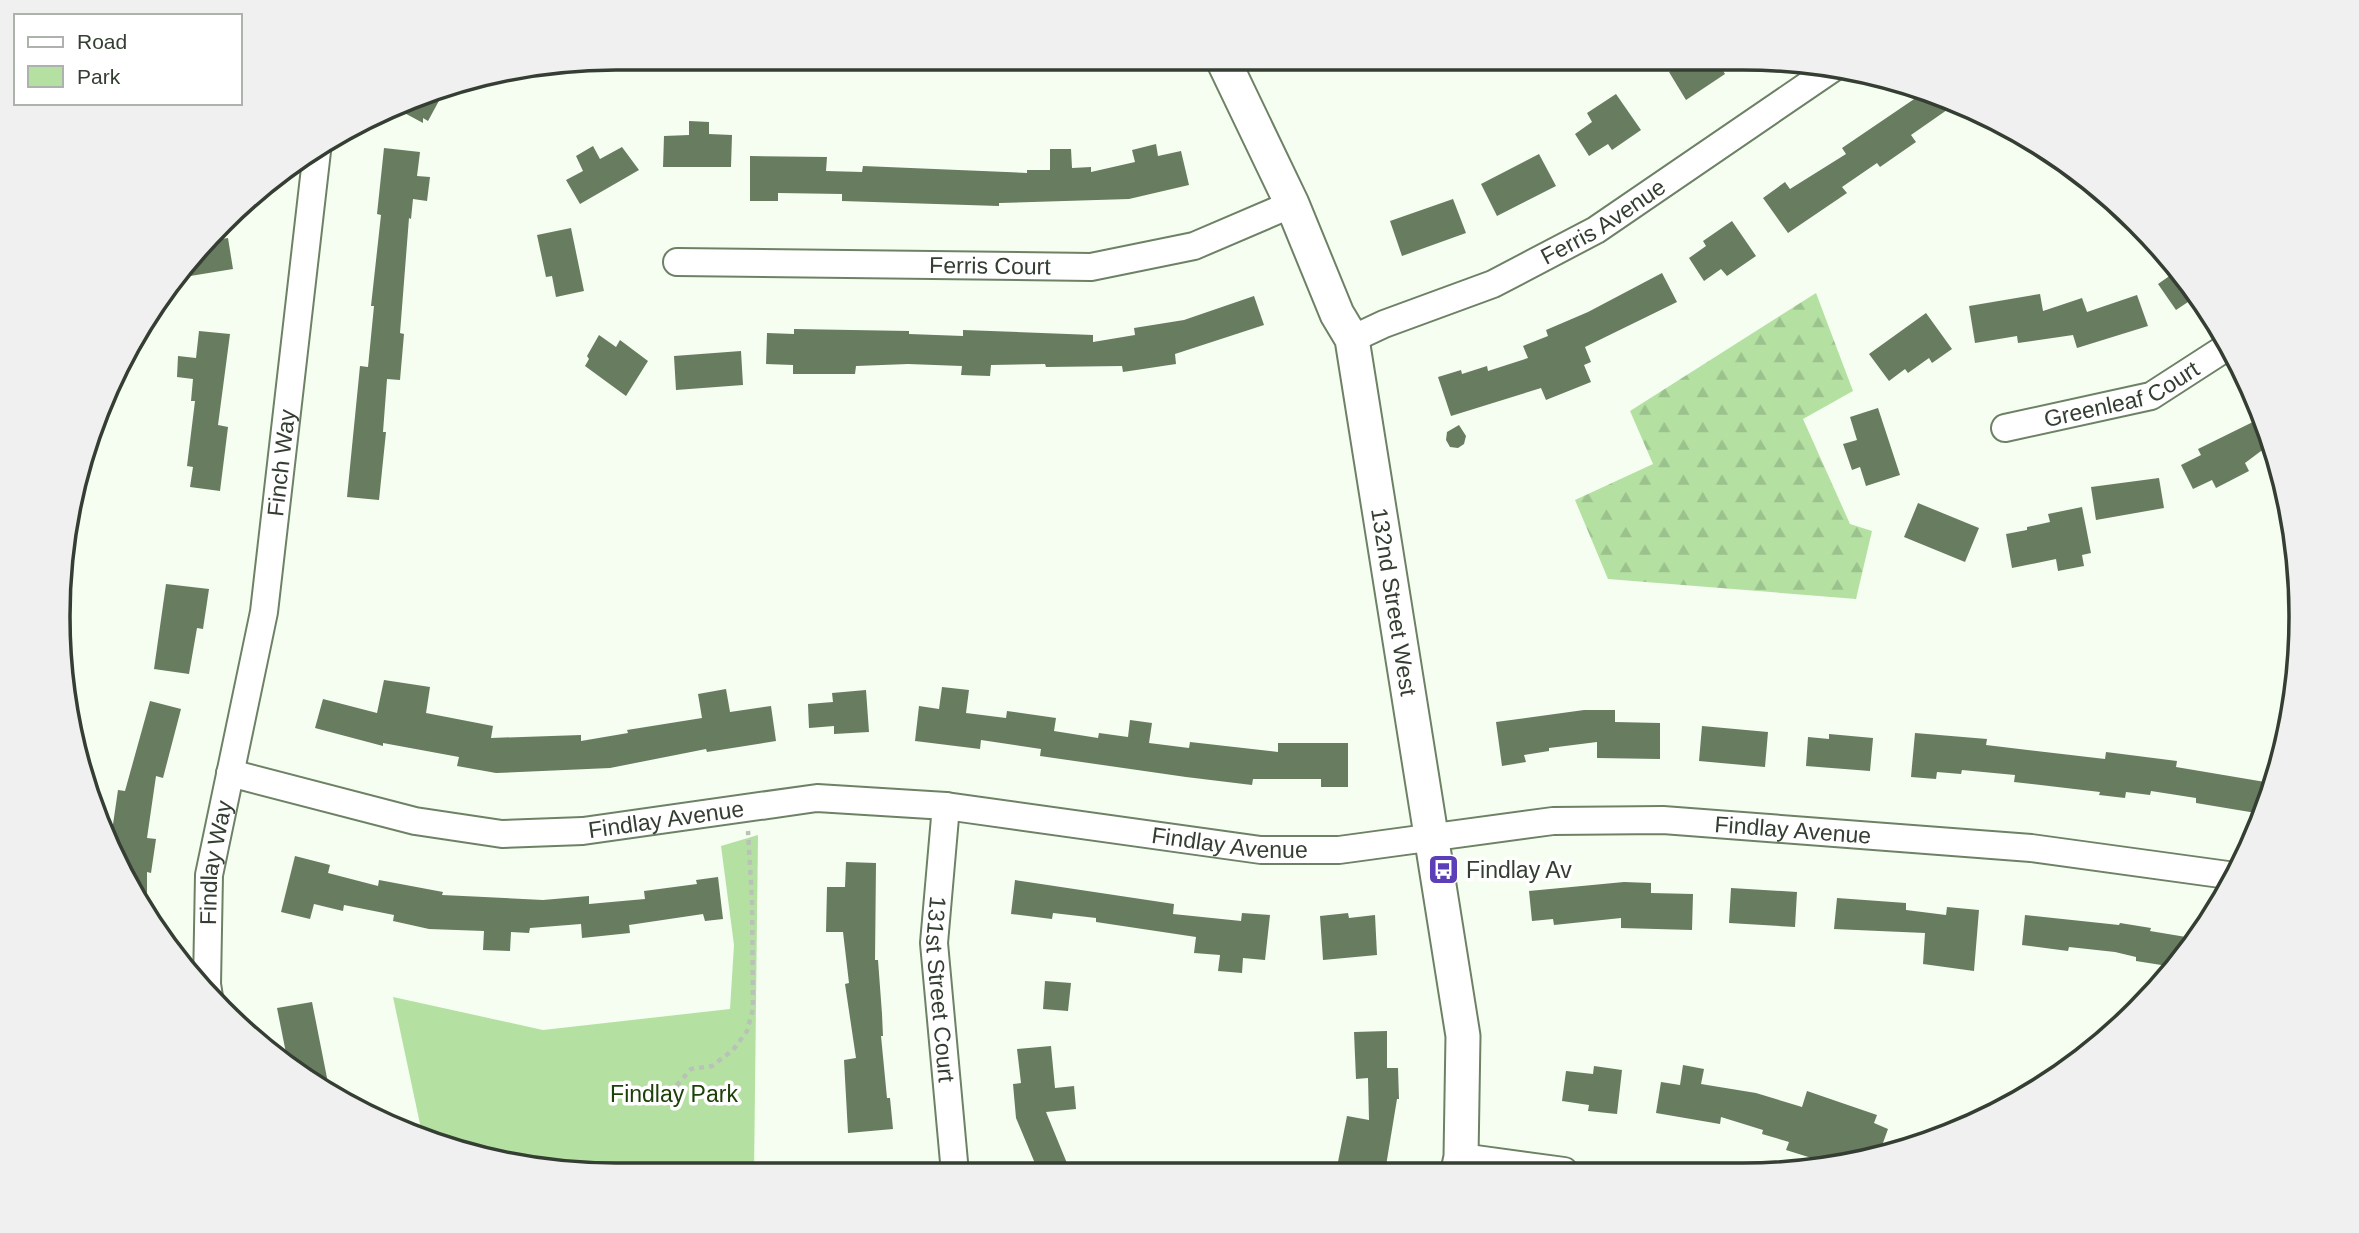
<svg xmlns="http://www.w3.org/2000/svg" width="2359" height="1233" font-family="Arial,sans-serif">
<style>
.green{fill:#b4e1a2}
.forest{fill:url(#forest-firs)}
.building{fill:#687c60}
.lines{fill:none;stroke-linecap:round;stroke-linejoin:round}
.minor-casing{stroke:#6d8165;stroke-width:30}
.tertiary-casing{stroke:#6d8165;stroke-width:37}
.path{stroke:#b9c2b6;stroke-width:4.5;stroke-dasharray:5 5;stroke-linecap:butt}
.minor{stroke:#fff;stroke-width:26}
.tertiary{stroke:#fff;stroke-width:33}
.labels{text-anchor:middle;stroke-width:7;stroke-linejoin:round;paint-order:stroke}
.street-label{font-size:23px;fill:#353e32;stroke:#fff}
.poi-label{font-size:23px;fill:#353e32;stroke:#fff;text-anchor:start}
.park-label{font-size:23px;fill:#1d4108;stroke:#fff}
.rim{fill:none;stroke:#353e32;stroke-width:3.5}
</style>
<defs>
<pattern id="forest-firs" width="22" height="20" patternUnits="userSpaceOnUse" patternTransform="scale(1.75)"><rect width="22" height="20" fill="#b4e1a2"/><path d="M5 1l3.5 6h-7zM16 11l3.5 6h-7z" fill="#9bc28c"/></pattern>
</defs>
<rect width="100%" height="100%" fill="#f5fef1"/>
<path class="green" d="M758,835L754,1174H580L471,1156L423,1138L393,997L543,1030L730,1009L734,945L721,846Z"/>
<path class="forest" d="M1816,293L1853,391L1803,419L1850,524L1872,531L1856,599L1608,579L1575,500L1653,464L1630,411Z"/>
<path class="building" d="M1690,59H1716L1725,74L1686,100L1669,72Z
M447,86L428,121L423,118V123L397,109L437,88Z
M1926,91L1957,103L1911,135L1916,142L1880,167L1877,163L1842,187L1847,193L1788,233L1763,198L1785,182L1790,189L1846,154L1842,148Z
M1616,94L1641,130L1612,150L1608,144L1589,156L1575,134L1592,122L1587,113Z
M689,121L709,122V134L732,135L731,167H663L664,136L689,135Z
M1156,144L1158,156L1181,151L1189,185L1129,199L999,203V206L842,201V194L778,193V201H750V156L827,157L826,171L862,172L863,166L1027,173V170H1050V149H1071L1072,168L1091,167V172L1135,162L1132,150Z
M593,146L600,159L622,147L639,170L580,204L566,180L583,171L576,156Z
M384,148L420,152L417,176L430,177L427,201L413,199L411,219L409,218L400,333L404,334L400,380L387,379L383,432H386L379,500L347,497L360,366L368,367L374,306H371L381,215L377,214Z
M1539,154L1556,186L1497,216L1481,184Z
M1453,199L1466,233L1402,256L1390,221Z
M1732,221L1756,256L1727,276L1721,269L1704,281L1689,258L1706,246L1703,241Z
M571,228L584,291L556,297L552,276L546,277L537,235Z
M228,238L233,269L178,278L214,240Z
M2178,270L2197,296L2176,310L2158,284Z
M1662,273L1677,302L1585,347L1591,362L1584,365L1591,382L1546,400L1541,388L1451,416L1438,377L1461,370L1462,374L1487,366L1488,371L1528,358L1523,346L1548,336L1546,330L1588,312Z
M2040,294L2043,311L2082,298L2087,312L2137,295L2148,326L2077,348L2073,335L2018,343L2017,336L1975,343L1969,306Z
M1254,296L1264,325L1175,354L1176,364L1123,372L1122,366L1046,367L1045,364L991,365L990,376L961,375L962,366L908,364L856,366L855,374H793V365L766,364L767,333L794,334V329L909,331V334L963,336V330L1093,335V342L1135,335L1134,328L1184,320Z
M1926,313L1952,349L1932,363L1929,358L1908,373L1905,369L1889,381L1869,354Z
M199,331L230,334L218,425L228,427L220,491L190,487L193,467L187,466L195,401H191L193,379L177,377L178,356L196,358Z
M599,335L616,347L620,340L648,361L626,396L585,366L589,359L587,356Z
M741,351L743,385L676,390L674,356Z
M1878,408L1900,475L1866,486L1860,467L1852,470L1843,444L1857,440L1850,417Z
M2263,417L2273,442L2245,463L2249,471L2216,488L2212,480L2193,489L2181,465L2201,455L2198,449Z
M1459,425L1466,436L1464,444L1458,448L1450,447L1446,440L1447,432Z
M2159,478L2164,508L2096,520L2091,487Z
M1918,503L1979,528L1965,562L1904,537Z
M2082,507L2091,553L2082,555L2084,566L2058,571L2056,559L2012,568L2006,534L2027,530V527L2050,522L2048,514Z
M166,584L209,589L203,629L197,628L189,674L154,669Z
M384,680L430,687L426,713L493,726L491,738L581,735V741L628,733L627,730L702,718L698,694L726,689L730,712L771,706L776,741L707,752L706,749L610,768L496,773L457,766L459,757L383,743V746L315,728L323,699L377,713Z
M942,687L969,690L966,713L1006,718L1007,711L1056,718L1054,731L1098,738L1099,733L1128,737L1130,720L1152,723L1149,743L1189,748L1190,742L1278,752V743H1348V787H1321V779H1253L1252,785L1186,777L1040,756L1041,749L981,740L980,749L915,741L919,706L939,709Z
M866,690L869,732L834,734V726L809,728L808,704L833,702L832,693Z
M150,701L181,709L163,778L156,776L147,838L156,839L151,873L147,872V905L110,845L118,790L125,791Z
M1584,710H1615V722L1660,723V759L1597,758V742L1549,748V751L1524,755L1526,762L1502,766L1496,722Z
M1702,726L1768,732L1765,767L1699,761Z
M1915,733L1987,739L1986,745L2105,759L2106,752L2177,761L2176,767L2271,783L2268,799L2262,814L2196,803V798L2151,791L2150,795L2126,792L2125,798L2099,795L2100,792L2014,782L2015,775L1962,770L1961,774L1937,772L1936,779L1911,777Z
M1829,734L1873,738L1870,771L1806,766L1808,737L1829,739Z
M295,856L330,865L328,873L378,886L379,880L443,892L442,895L543,900L589,896V904L645,899L644,891L697,884L696,880L718,877L723,919L705,921L703,914L629,925L630,933L582,938L581,924L530,928L529,933L511,932L510,951L483,950L484,931L429,929L393,921L394,915L344,905L343,911L314,904L310,919L281,912Z
M846,862L876,863L875,960H878L882,1014L883,1036H881L887,1098H890L893,1129L848,1133L844,1060L856,1058L845,984L849,983L843,932H826L827,887H845Z
M1015,880L1174,904L1173,914L1241,921L1242,913L1270,915L1265,960L1243,958L1242,973L1218,971L1220,955L1194,953L1196,937L1096,922V918L1053,913L1052,919L1011,914Z
M1624,882L1651,883V893L1693,894L1692,930L1621,928V918L1554,925L1553,919L1532,921L1529,891Z
M1731,888L1797,892L1795,927L1729,923Z
M1837,898L1906,903V910L1946,915L1947,907L1979,910L1974,971L1923,964L1925,933L1834,929Z
M1348,913L1349,918L1375,915L1377,955L1323,960L1320,916Z
M2025,915L2119,925L2120,923L2151,928L2150,931L2186,937L2184,953L2174,967L2136,961V957L2115,952L2069,947L2068,951L2022,945Z
M1045,981L1071,983L1068,1011L1043,1009Z
M312,1002L330,1093L289,1068L277,1008Z
M1387,1031V1068H1398L1399,1099H1397L1385,1172H1336L1347,1116L1369,1120L1368,1078L1356,1079L1354,1032Z
M1051,1046L1055,1088L1074,1086L1076,1109L1046,1112L1071,1173H1039L1016,1118L1013,1084L1021,1083L1017,1049Z
M1683,1065L1704,1069L1701,1084L1756,1093L1802,1107L1807,1091L1877,1115L1874,1123L1888,1129L1879,1154L1834,1165L1786,1150L1789,1142L1762,1134L1763,1130L1721,1117L1720,1124L1656,1113L1661,1082L1680,1085Z
M1594,1066L1622,1070L1617,1114L1588,1111L1589,1105L1562,1101L1566,1071L1593,1074Z"/>
<g class="lines">
<defs>
<g id="minor">
<path id="s1" d="M677,262L1091,267L1194,246L1292,204"/>
<path id="s2" d="M1352,339L1384,324L1493,284L1596,230L1833,68"/>
<path id="s3" d="M2005,428L2151,396L2230,345"/>
<path id="s4" d="M230,773L415,821L502,834L583,831L817,798L946,806L1261,850H1339L1553,821L1663,820L2031,848L2235,876"/>
<path id="s5" d="M946,806L934,943L955,1173"/>
<path id="s6" d="M209,997L207,984L209,875L264,612L317,151"/>
<path d="M1461,1157L1564,1171"/>
</g>
<g id="tertiary">
<path id="s7" d="M1222,58L1292,204L1337,314L1352,339L1463,1036L1461,1157L1458,1171"/>
</g>
</defs>
<use href="#minor" class="minor-casing"/>
<use href="#tertiary" class="tertiary-casing"/>
<path class="path" d="M661,1098L676,1086L691,1069L712,1066L733,1050L747,1031L753,1009L752,900L748,831"/>
<use href="#minor" class="minor"/>
<use href="#tertiary" class="tertiary"/>
</g>
<defs>
<symbol id="bus-square" viewBox="-11 -11 22 22"><rect x="-9" y="-9" width="18" height="18" rx="4" fill="#5c3eb6" stroke="#fff"/><path d="M-5-6H5V4H4V6H2V4H-2V6H-4V4H-5ZM-3.5-4V0h7V-4ZM-3.5 1.2v1.5H-2V1.2ZM2 1.2v1.5H3.5V1.2Z" fill="#fff"/></symbol>
</defs>
<g fill-rule="evenodd">
<use href="#bus-square" x="1426" y="852" width="35" height="35"/>
</g>
<g class="labels">
<g class="street-label">
<text dy="8" stroke="none"><textPath href="#s2" startOffset="278">Ferris Avenue</textPath></text>
<text dy="8" stroke="none"><textPath href="#s1" startOffset="313">Ferris Court</textPath></text>
<text dy="8" stroke="none"><textPath href="#s3" startOffset="122">Greenleaf Court</textPath></text>
<text dy="8" stroke="none"><textPath href="#s6" startOffset="541">Finch Way</textPath></text>
<text dy="8" stroke="none"><textPath href="#s7" startOffset="576">132nd Street West</textPath></text>
<text dy="8" stroke="none"><textPath href="#s4" startOffset="444">Findlay Avenue</textPath></text>
<text dy="8" stroke="none"><textPath href="#s4" startOffset="1578">Findlay Avenue</textPath></text>
<text dy="8" stroke="none"><textPath href="#s4" startOffset="1012">Findlay Avenue</textPath></text>
<text dy="8" stroke="none"><textPath href="#s6" startOffset="135">Findlay Way</textPath></text>
<text dy="8" stroke="none"><textPath href="#s5" startOffset="184">131st Street Court</textPath></text>
</g>
<g class="poi-label">
<text x="1466" y="878">Findlay Av</text>
</g>
<g class="park-label">
<text x="674" y="1102">Findlay Park</text>
</g>
</g>
<path d="M0 0H2359V1233H0ZM616 70H1743A546 546 0 0 1 2289 616V617A546 546 0 0 1 1743 1163H616A546 546 0 0 1 70 617V616A546 546 0 0 1 616 70Z" fill="#eff0ef" fill-rule="evenodd"/>
<path class="rim" d="M616 70H1743A546 546 0 0 1 2289 616V617A546 546 0 0 1 1743 1163H616A546 546 0 0 1 70 617V616A546 546 0 0 1 616 70Z"/>
<rect x="14" y="14" width="228" height="91" fill="#ffffff" stroke="#aeb2ad" stroke-width="2"/>
<rect x="28" y="37" width="35" height="10" fill="#ffffff" stroke="#aeb2ad" stroke-width="2"/>
<text x="77" y="49" font-size="21" fill="#353e32">Road</text>
<rect x="28" y="66" width="35" height="21" fill="#b4e1a2" stroke="#aeb2ad" stroke-width="2"/>
<text x="77" y="84" font-size="21" fill="#353e32">Park</text>
</svg>
